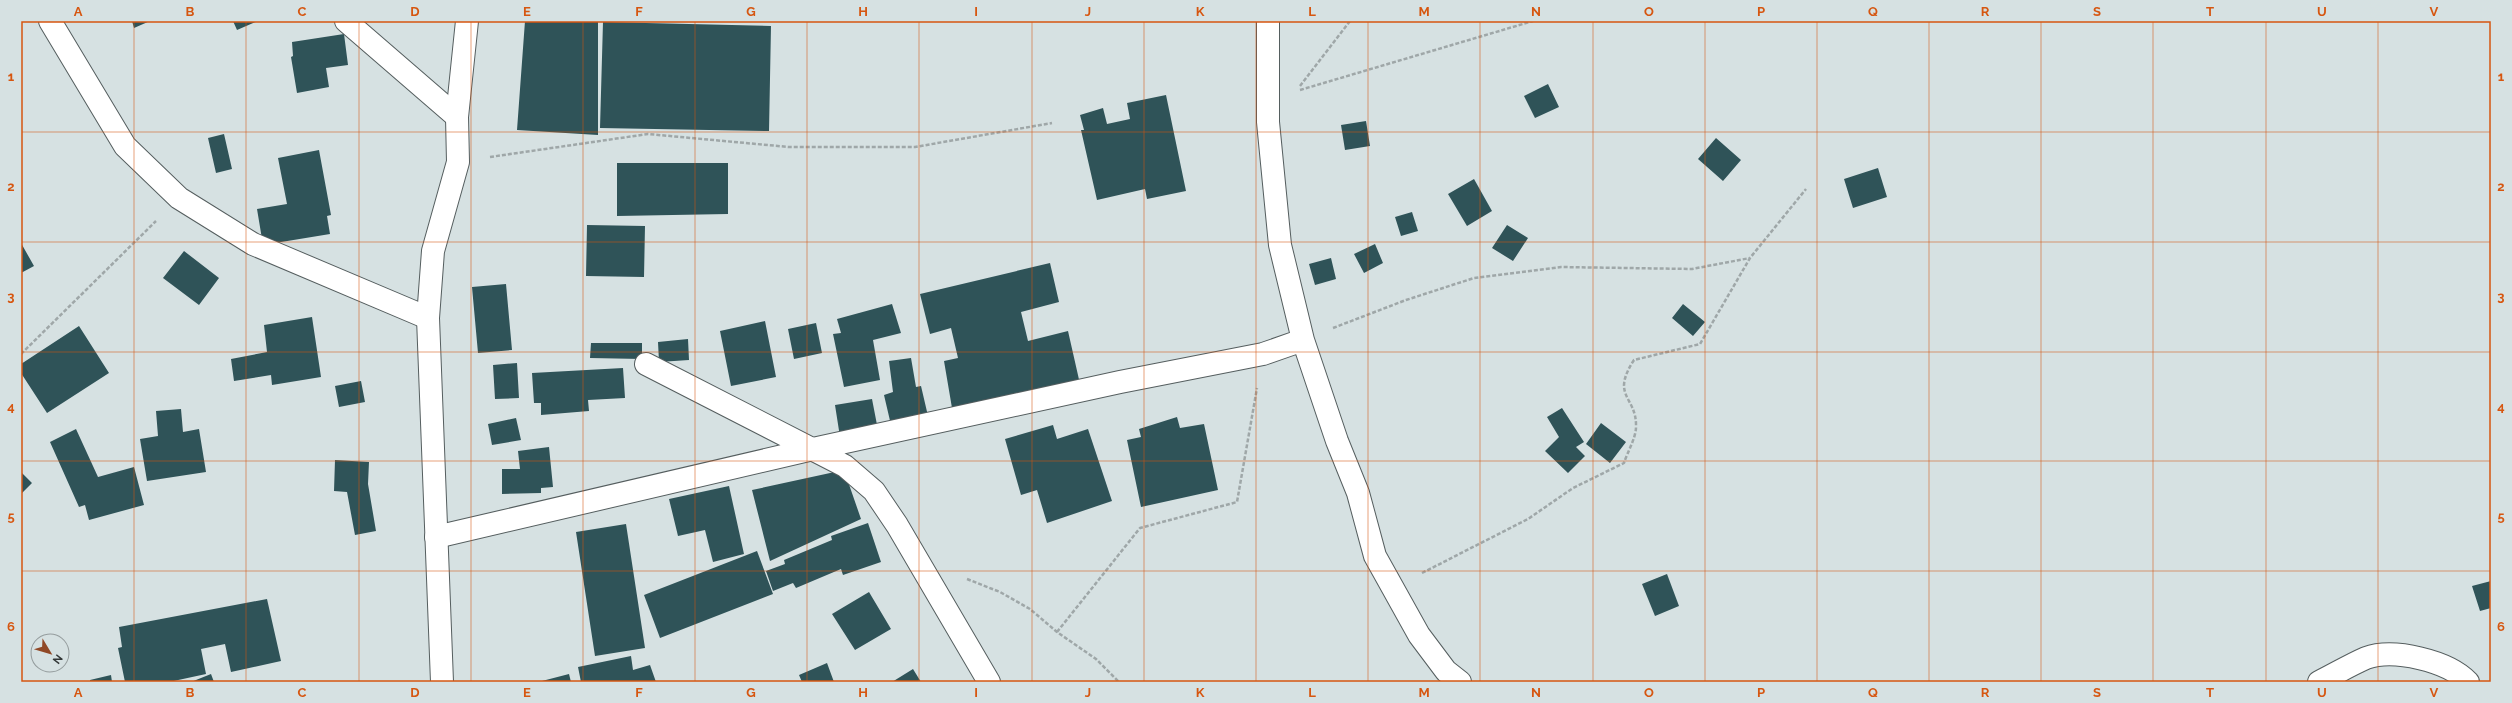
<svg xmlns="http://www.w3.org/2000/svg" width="2512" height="703" font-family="Raleway,sans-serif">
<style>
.building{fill:#2f5358}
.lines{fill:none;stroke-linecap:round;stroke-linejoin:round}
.minor-casing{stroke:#555e5f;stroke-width:24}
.tertiary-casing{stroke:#555e5f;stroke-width:24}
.path{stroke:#9fa7a8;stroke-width:2.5;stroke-dasharray:4 2;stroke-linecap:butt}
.minor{stroke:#fff;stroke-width:22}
.tertiary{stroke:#fff;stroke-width:22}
.grid{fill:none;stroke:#d65610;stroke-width:1;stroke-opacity:0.55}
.neatline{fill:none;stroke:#d65610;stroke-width:1.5}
.grid-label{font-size:13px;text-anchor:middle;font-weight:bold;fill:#d65610}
</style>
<rect width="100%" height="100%" fill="#d6e1e2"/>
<path class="building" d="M132,21H150L134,28Z
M233,21H258L237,30Z
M525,21H598V135L517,130Z
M603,22L771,26L769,131L600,128Z
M344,34L348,65L326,68L329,87L297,93L291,57L293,56L292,42Z
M1548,84L1559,107L1535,118L1524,96Z
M1166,95L1186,191L1147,199L1145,189L1097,200L1081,130H1084L1080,115L1103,108L1107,124L1130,119L1127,103Z
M1366,121L1370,146L1345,150L1341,125Z
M224,134L232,169L216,173L208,138Z
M1716,138L1741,160L1723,181L1698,159Z
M319,150L331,215L327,216L330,234L263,245L257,209L287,204L278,158Z
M617,163H728V214L617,216Z
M1878,168L1887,197L1853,208L1844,179Z
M1474,179L1492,211L1467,226L1448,194Z
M1412,212L1418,231L1401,236L1395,217Z
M587,225L645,226L644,277L586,276Z
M1507,225L1528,238L1513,261L1492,248Z
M21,243L34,266L21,273Z
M1375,244L1383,263L1364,273L1354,254Z
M184,251L219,278L199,305L163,278Z
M1331,258L1336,279L1315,285L1309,264Z
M1050,263L1059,302L1021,312L1028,341L1068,331L1080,384L952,408L944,361L958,358L951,328L930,334L920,294Z
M506,284L512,350L478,353L472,287Z
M892,304L901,333L873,340L880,380L844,387L833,334L841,333L837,319Z
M1683,304L1705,322L1693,336L1672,318Z
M312,317L321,377L272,385L271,375L234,381L231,359L267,352L264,325Z
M765,321L776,377L731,386L720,331Z
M816,323L822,353L794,359L788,329Z
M79,326L109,373L47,413L21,373V364Z
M688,339L689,360L659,362L658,342Z
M591,343H642V359L590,358Z
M911,358L916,387L921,386L928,416L891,425L884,395L893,392L889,361Z
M517,363L519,398L495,399L493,365Z
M623,368L625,398L588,400L589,411L541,415V403H534L532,373Z
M361,381L365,402L339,407L335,386Z
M872,399L878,430L840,437L835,405Z
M1562,408L1584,442L1576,447L1585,456L1568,473L1545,451L1559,437L1547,417Z
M181,409L183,432L199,429L206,472L147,481L140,439L158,436L156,411Z
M1177,417L1180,428L1204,424L1218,490L1141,507L1127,440L1141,437L1139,429Z
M516,418L521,440L492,445L488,424Z
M1601,423L1626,442L1610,463L1586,444Z
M1053,425L1057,439L1088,429L1112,501L1047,523L1037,490L1021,495L1005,439Z
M76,429L98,477L134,467L144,505L89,520L85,505L79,507L50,442Z
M549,447L553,487L541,488V493L502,494V469H520L518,451Z
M335,460L369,462L368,484L376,531L355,535L347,492L334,491Z
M844,470L861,519L770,561L752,490Z
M21,472L32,483L21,494Z
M729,486L744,554L713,562L705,530L678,536L669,499Z
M868,523L881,562L843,575L841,569L796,588L793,583L773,591L766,571L785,564L784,560L832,540L831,536Z
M626,524L645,648L595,656L576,532Z
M757,551L773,594L660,638L644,595Z
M1667,574L1679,606L1655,616L1642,584Z
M2491,581V608L2480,611L2472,586Z
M869,592L891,629L855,650L832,614Z
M267,599L281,661L231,672L225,644L201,649L206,674L169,682H125L118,648L122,647L119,627Z
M631,656L633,670L650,665L656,682H581L578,667Z
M827,663L834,682H802L799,675Z
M913,669L921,682H892Z
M211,674L214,682H191Z
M569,674L571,682H543L542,681Z
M111,675L112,682H90V680Z"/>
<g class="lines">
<defs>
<path id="minor" d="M50,21L125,146L179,198L253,244L428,318
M346,21L457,117
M1268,21V122L1280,245L1303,340L1337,441L1358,493L1375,556L1419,635L1446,671L1460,682
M646,364L845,466L874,491L897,525L989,682
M436,537L813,449L1120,382L1263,354L1303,340
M2319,682C2335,674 2350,665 2366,658C2394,648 2448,661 2468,682"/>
<path id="tertiary" d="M442,682L428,318L433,251L458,162L457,117L467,21"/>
</defs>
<use href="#minor" class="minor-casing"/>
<use href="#tertiary" class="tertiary-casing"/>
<path class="path" d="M1300,86L1350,21
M1300,90L1533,21
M490,157L648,134L789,147H915L1052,123
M1333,328L1406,300L1474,278L1561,267L1692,269L1750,258
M21,354L156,221
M1422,573L1528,519L1573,488L1624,463C1627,453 1636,438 1636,427C1637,396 1610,397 1634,360L1700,344L1750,258L1806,189
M967,579L1000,592L1030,609L1057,632L1096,659L1119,682
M1057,632L1140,528L1237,502L1257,388"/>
<use href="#minor" class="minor"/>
<use href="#tertiary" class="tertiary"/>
</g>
<path class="grid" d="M134,21V682M246,21V682M359,21V682M471,21V682M583,21V682M695,21V682M807,21V682M919,21V682M1032,21V682M1144,21V682M1256,21V682M1368,21V682M1480,21V682M1593,21V682M1705,21V682M1817,21V682M1929,21V682M2041,21V682M2153,21V682M2266,21V682M2378,21V682M21,132H2491M21,242H2491M21,352H2491M21,461H2491M21,571H2491"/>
<rect width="2512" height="703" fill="none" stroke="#d6e1e2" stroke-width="44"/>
<g transform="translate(50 653) rotate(128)"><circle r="19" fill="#d6e1e2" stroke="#959d9e"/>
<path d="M0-3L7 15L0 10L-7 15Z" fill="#904826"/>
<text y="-6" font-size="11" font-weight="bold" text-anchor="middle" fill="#333737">N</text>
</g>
<rect x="22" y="22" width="2468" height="659" class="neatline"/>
<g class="grid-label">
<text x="78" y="16">A</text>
<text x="190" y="16">B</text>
<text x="302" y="16">C</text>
<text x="415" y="16">D</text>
<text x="527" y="16">E</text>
<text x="639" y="16">F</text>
<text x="751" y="16">G</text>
<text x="863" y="16">H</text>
<text x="976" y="16">I</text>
<text x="1088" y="16">J</text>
<text x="1200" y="16">K</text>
<text x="1312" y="16">L</text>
<text x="1424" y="16">M</text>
<text x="1536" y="16">N</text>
<text x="1649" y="16">O</text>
<text x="1761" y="16">P</text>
<text x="1873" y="16">Q</text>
<text x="1985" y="16">R</text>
<text x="2097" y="16">S</text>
<text x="2210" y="16">T</text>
<text x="2322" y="16">U</text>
<text x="2434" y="16">V</text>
<text x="11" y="81">1</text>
<text x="2501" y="81">1</text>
<text x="11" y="191">2</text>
<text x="2501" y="191">2</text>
<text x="11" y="301">3</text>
<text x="2501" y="301">3</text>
<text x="11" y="411">4</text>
<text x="2501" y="411">4</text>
<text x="11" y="521">5</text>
<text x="2501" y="521">5</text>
<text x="11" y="631">6</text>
<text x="2501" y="631">6</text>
<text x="78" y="697">A</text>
<text x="190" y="697">B</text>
<text x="302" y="697">C</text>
<text x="415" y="697">D</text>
<text x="527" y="697">E</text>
<text x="639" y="697">F</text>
<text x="751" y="697">G</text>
<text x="863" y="697">H</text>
<text x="976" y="697">I</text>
<text x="1088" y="697">J</text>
<text x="1200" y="697">K</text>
<text x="1312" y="697">L</text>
<text x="1424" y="697">M</text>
<text x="1536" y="697">N</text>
<text x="1649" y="697">O</text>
<text x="1761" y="697">P</text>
<text x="1873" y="697">Q</text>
<text x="1985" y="697">R</text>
<text x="2097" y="697">S</text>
<text x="2210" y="697">T</text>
<text x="2322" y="697">U</text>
<text x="2434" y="697">V</text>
</g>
</svg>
